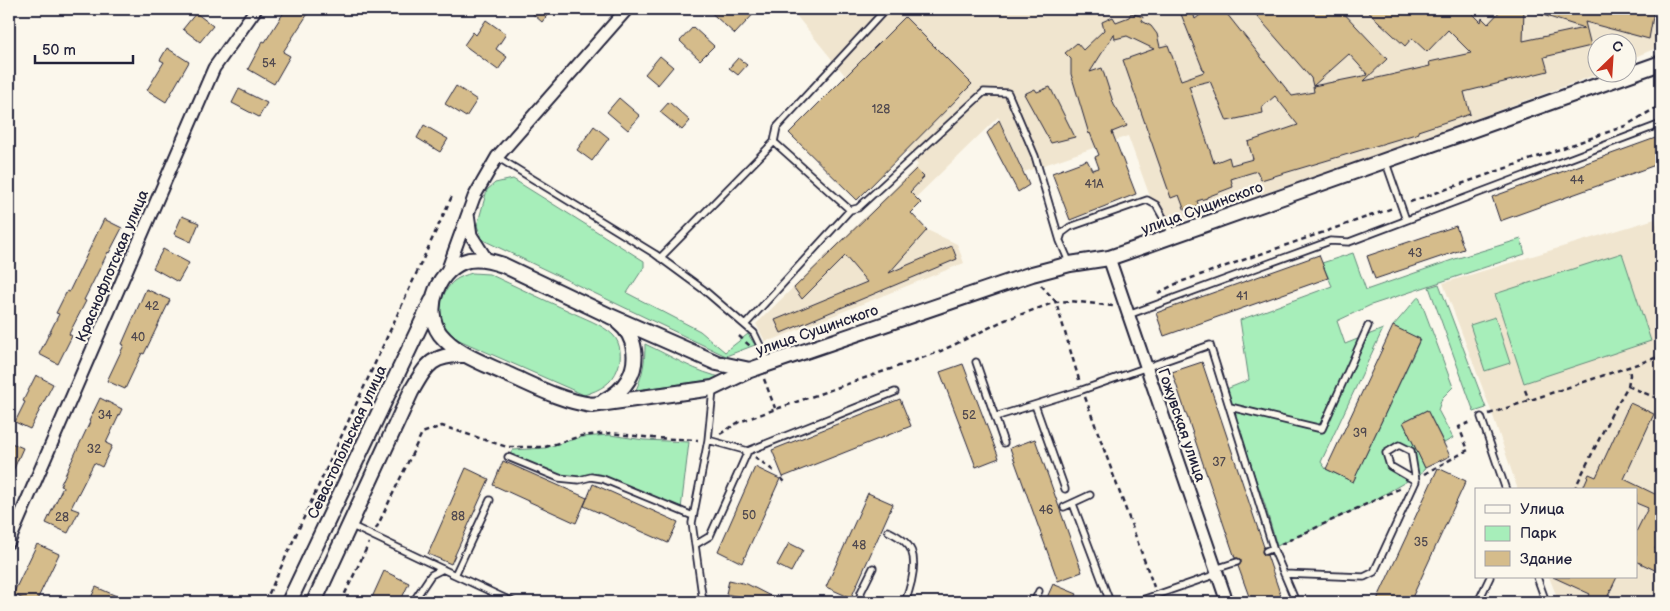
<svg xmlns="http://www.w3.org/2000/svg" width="1670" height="611" font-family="'Balsamiq Sans',sans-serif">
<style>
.built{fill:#f0e5cf}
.green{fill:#a7eeba;stroke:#64887a}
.building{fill:#d5bc8b;stroke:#22223b;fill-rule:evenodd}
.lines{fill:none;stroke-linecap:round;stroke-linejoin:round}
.service-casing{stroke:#22223b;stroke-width:9}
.minor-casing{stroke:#22223b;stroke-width:15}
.tertiary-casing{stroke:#22223b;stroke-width:18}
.path{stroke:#22223b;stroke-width:2.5;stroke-dasharray:5 4;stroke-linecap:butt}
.service{stroke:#fbf7ec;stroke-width:5.5}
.minor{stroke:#fbf7ec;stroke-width:11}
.tertiary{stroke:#fbf7ec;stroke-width:14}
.labels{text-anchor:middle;stroke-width:4.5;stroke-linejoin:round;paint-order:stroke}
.number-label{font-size:12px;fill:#4f484f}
.street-label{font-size:15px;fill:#22223b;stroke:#fbf7ec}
</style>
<rect width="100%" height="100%" fill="#fbf7ec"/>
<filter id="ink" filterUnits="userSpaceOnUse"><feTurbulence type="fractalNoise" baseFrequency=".02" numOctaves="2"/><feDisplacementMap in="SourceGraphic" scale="10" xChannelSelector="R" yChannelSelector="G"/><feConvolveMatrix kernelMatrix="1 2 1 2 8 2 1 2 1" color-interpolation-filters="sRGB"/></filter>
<g filter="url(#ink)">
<path class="built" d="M799,9H1661V46L1628,60V42H1598V72L1600,73L1584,79L1347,166L1161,227L1128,136L1024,172L998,117L906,207L927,230L957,244L964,263L775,339L765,341L756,324L918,165L795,14Z
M1655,219L1661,239V602H1559L1549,577H1636V490H1518L1492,413L1443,283Z"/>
<path class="green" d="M513,179L644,261V267L627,293L700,331L725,352L748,334L755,345L726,356L483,240L477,226L487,190L495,183Z
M1521,239L1525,254L1371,305L1337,321L1345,344L1383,329L1321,462L1326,469L1353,482L1420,340L1393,326L1419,296L1453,387L1442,398L1438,410L1453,438L1444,443L1427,410L1403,422L1425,468L1416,481L1411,451L1399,445L1386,453L1391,467L1409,480L1369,503L1277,546L1265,505L1224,390L1249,380L1240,320L1332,286L1322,263L1353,253L1366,290L1455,259Z
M1622,253L1651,341L1524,383L1495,294Z
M472,273L489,274C515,286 542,299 569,311C583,318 602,324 613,335C621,343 622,357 618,368C612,384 600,390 584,395L459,340C455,337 448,334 446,331C436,315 440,293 454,281C459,277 466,275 472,273Z
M1439,284L1486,408L1474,412L1429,287Z
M1495,317L1510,363L1485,371L1470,325Z
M645,344C671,356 697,373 725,378L636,390C643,374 645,362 645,344Z
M610,435L644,440L689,442L681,509L603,476L591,474L577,478L558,475L510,454L513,450L545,448L581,437Z"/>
<path class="building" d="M286,9H311L283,52L290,56L274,84L248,69L263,41L265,42Z
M527,9H552L542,22Z
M707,9H758L735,34Z
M1179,9H1192L1195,19L1208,9H1223L1292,96L1314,92L1313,86L1368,75L1349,54L1313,86L1311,78L1251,9H1340L1387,59L1364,81L1430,66L1429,62L1471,53L1448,30L1427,52L1412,38L1405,46L1365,9H1468L1481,22L1482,18L1488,24L1502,9H1524L1523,41L1584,28L1530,11V9H1642L1654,11L1649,39L1585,22L1591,46L1544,57L1548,71L1464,92L1470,114L1418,131L1419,133L1261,180L1257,171L1234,178L1231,179L1233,187L1207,197V198L1197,201L1199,206L1185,211L1179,195L1171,198L1123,60L1154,49L1127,36L1115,39L1114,34L1090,72L1102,68L1114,105L1127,126L1112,132L1136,194L1070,220L1052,173L1087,160L1092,170L1099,168L1095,157L1099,155L1090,133L1089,134L1071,74V59L1065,53L1077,43L1083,50L1104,30L1102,22L1113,17L1116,22L1129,17L1131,13L1143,17L1142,21L1151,26L1157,34L1160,47L1168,45L1181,80L1204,72ZM1210,81L1227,121L1263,113L1262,107L1275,96L1298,125L1248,142L1253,159L1231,165L1229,157L1214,163L1189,86Z
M196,13L213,26L200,42L183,29Z
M905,17L972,84L857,200L789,133Z
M486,20L506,34L496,49L507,57L498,70L464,45L473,32L476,35Z
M693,27L714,46L700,60L680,41Z
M167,48L189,62L166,102L147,90L164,62L160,60Z
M660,56L673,67L658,85L645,74Z
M738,58L747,65L738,75L729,68Z
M456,86L477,100L466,117L445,104Z
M1050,87L1075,137L1051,143L1024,94L1035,89L1037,92Z
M239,89L267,103L259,117L232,103Z
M619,98L640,116L628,130L607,112Z
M669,102L690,121L682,130L660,112Z
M999,120L1029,185L1018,192L987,133Z
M424,125L448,139L440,152L417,138Z
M594,126L609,138L592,161L577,150Z
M1661,136V163L1500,221L1492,197Z
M916,169L924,177L910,192L921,203L911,213L927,230L889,273L952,246L957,259L781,333L775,320L867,282L845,256L802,299L794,288Z
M182,216L199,223L191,242L174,234Z
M104,219L122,228L109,253L108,252L84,300L86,301L69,334L72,336L58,364L39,354L59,314L56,313L67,291L69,292Z
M1456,226L1464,249L1375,279L1367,256Z
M163,249L189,263L178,282L153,268Z
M1319,255L1328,278L1164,336L1156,313Z
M146,289L170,300L144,354L142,353L125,389L107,381L124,345L122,344Z
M1393,326L1420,339L1353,482L1326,469Z
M1202,362L1264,547L1262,552L1264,555H1267L1283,602H1251L1238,566L1241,563V560L1238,558H1235L1172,372Z
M963,364L999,458L976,467L940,372Z
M36,375L53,384L30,429L15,422L25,402L23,401Z
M100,398L122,409L106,443L112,446L102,467L94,463L71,508L79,511L68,533L46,523L63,487L60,486L90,422L89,421Z
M900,399L911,426L783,477L772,450Z
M1630,403L1654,414L1624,479L1661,497V535L1655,549L1661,552V573L1636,561V532L1648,508L1636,503V490H1582L1589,474L1596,477Z
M1427,410L1450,456L1425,468L1403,422Z
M1035,439L1082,572L1058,581L1010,448Z
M9,442L23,448L9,480Z
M503,461L587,498L576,523L493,485Z
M755,467L780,479L742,563L718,551Z
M466,468L489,479L451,564L428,554Z
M1438,468L1466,481L1410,602H1376Z
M593,484L678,522L668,543L584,506Z
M868,493L893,504L851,598L826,587Z
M789,543L803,550L791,572L777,565Z
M37,544L59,554L36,602H29L13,594Z
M384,571L409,583L400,602H370Z
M1553,577H1617L1605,602H1586L1590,594Z
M729,580L747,584L782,602H753L754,600L726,594Z
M1053,584L1077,594L1073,602H1045Z
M96,587L130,602H89Z"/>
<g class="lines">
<defs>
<path id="service" d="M886,9L777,127L774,142L850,210L858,208L984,92L1008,93L1035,156L1060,241L1070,264
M497,157L655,254L704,290L754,333L769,364
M1385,160L1406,220
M1060,239L1062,233L1070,227L1147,200L1156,205L1173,235
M660,258L774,142
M1128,315L1330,241L1349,242L1661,124
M745,325L850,210
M976,362L1004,443
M1035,405L1065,489
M1230,407L1322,429L1368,326
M995,417L1082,390L1210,345L1273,548L1296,602
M1481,417L1506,490
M708,440L748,451L895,392
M508,457L559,478L579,480L591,477L603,479L693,516
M1073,504L1110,602
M1064,507L1090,495
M350,525L455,575L490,500
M888,531C894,534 900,537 905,542C921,555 911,586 905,602
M695,545L710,536L748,451
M1266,551L1273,548
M1215,569L1237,562
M1284,574L1364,577L1374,572L1416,481L1411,451L1399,445L1386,453L1390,466L1416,481
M455,575L513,602
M1537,577L1546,602
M413,602L431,575L443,569
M703,602L692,523L708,440L713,390
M859,602L861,592L873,568
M1034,602L1039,591
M1136,602L1217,574
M1478,602L1490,577"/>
<path id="minor" d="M468,214L471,235L487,260
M1109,258L1227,602
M446,274L474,197L497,157L627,9
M9,542L214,68L256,9"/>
<path id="tertiary" d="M750,370L717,363L610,316L503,265C492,261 480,258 469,260C438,267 422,309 440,334C457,355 486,364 509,375C536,387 562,401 592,405L713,388L750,370L1032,274L1070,264L1109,258L1141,247L1661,63
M604,401C614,396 622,390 628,380C639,362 636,336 619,323
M289,602L432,301
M314,602L411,392C427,364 432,354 466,355"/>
</defs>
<use href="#service" class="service-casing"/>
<use href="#minor" class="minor-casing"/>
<use href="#tertiary" class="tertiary-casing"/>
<path class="path" d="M1410,202L1625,126L1661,105
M1041,285L1056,302L1080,383
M1158,293L1180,282L1393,208
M739,336L750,346
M764,379L775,408
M1628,386L1630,375L1629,367
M1525,390L1529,400
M1085,397L1154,587
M1489,414L1661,356
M720,434L739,422L939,352L1005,320L1056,302L1071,301L1113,306
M755,457L774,471
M1424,474L1468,450L1459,427L1473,421
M781,478L786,483
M1574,490L1612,413L1628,386L1661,400
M376,529L422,433L442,426L507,447H545L581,436L610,433L653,438L698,440
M1281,544L1403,487
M265,602L452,196
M341,602L369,543"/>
<use href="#service" class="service"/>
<use href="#minor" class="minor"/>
<use href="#tertiary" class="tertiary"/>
</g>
</g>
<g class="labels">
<g class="number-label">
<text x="269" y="67">54</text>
<text x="881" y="113">128</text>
<text x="1577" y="184">44</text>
<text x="1094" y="188">41А</text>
<text x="1415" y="257">43</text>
<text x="1242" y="300">41</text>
<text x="152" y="310">42</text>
<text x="138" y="341">40</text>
<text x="105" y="419">34</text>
<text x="969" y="419">52</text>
<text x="1360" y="437">39</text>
<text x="94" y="453">32</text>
<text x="1219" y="466">37</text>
<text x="1046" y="514">46</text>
<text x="749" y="519">50</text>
<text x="458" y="520">88</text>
<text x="62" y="521">28</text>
<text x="1421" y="546">35</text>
<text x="859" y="549">48</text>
</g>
<g class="street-label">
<text transform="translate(1202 208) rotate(-20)" y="5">улица Сущинского</text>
<text transform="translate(112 266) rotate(-67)" y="5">Краснофлотская улица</text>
<text transform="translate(817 330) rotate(-19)" y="5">улица Сущинского</text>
<text transform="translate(1182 425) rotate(71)" y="5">Гожувская улица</text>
<text transform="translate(347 442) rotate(-65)" y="5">Севастопольская улица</text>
</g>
</g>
<rect width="1670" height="611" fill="none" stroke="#fbf7ec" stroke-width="30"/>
<rect x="15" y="15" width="1640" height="581" fill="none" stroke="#22223b" stroke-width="2" filter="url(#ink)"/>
<rect x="1475" y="488" width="162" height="90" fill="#fbf7ec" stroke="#a4a2a5"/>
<rect x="1485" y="505" width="25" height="8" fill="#fbf7ec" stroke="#a4a2a5"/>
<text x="1520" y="514" font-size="15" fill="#22223b">Улица</text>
<rect x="1485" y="526" width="25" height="15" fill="#a7eeba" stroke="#a4a2a5"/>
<text x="1520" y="538" font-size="15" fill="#22223b">Парк</text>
<rect x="1485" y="551" width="25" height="15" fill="#d5bc8b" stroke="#a4a2a5"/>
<text x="1520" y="564" font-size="15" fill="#22223b">Здание</text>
<g transform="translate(1612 58) rotate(25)"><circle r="24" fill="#fbf7ec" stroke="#a4a2a5"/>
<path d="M0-4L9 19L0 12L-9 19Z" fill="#c8321e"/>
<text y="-8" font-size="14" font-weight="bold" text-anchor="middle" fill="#22223b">С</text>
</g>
<path d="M35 55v8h98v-8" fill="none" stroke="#22223b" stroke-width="2.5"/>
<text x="42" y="55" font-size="15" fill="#22223b" stroke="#fbf7ec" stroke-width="4" paint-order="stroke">50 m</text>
</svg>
